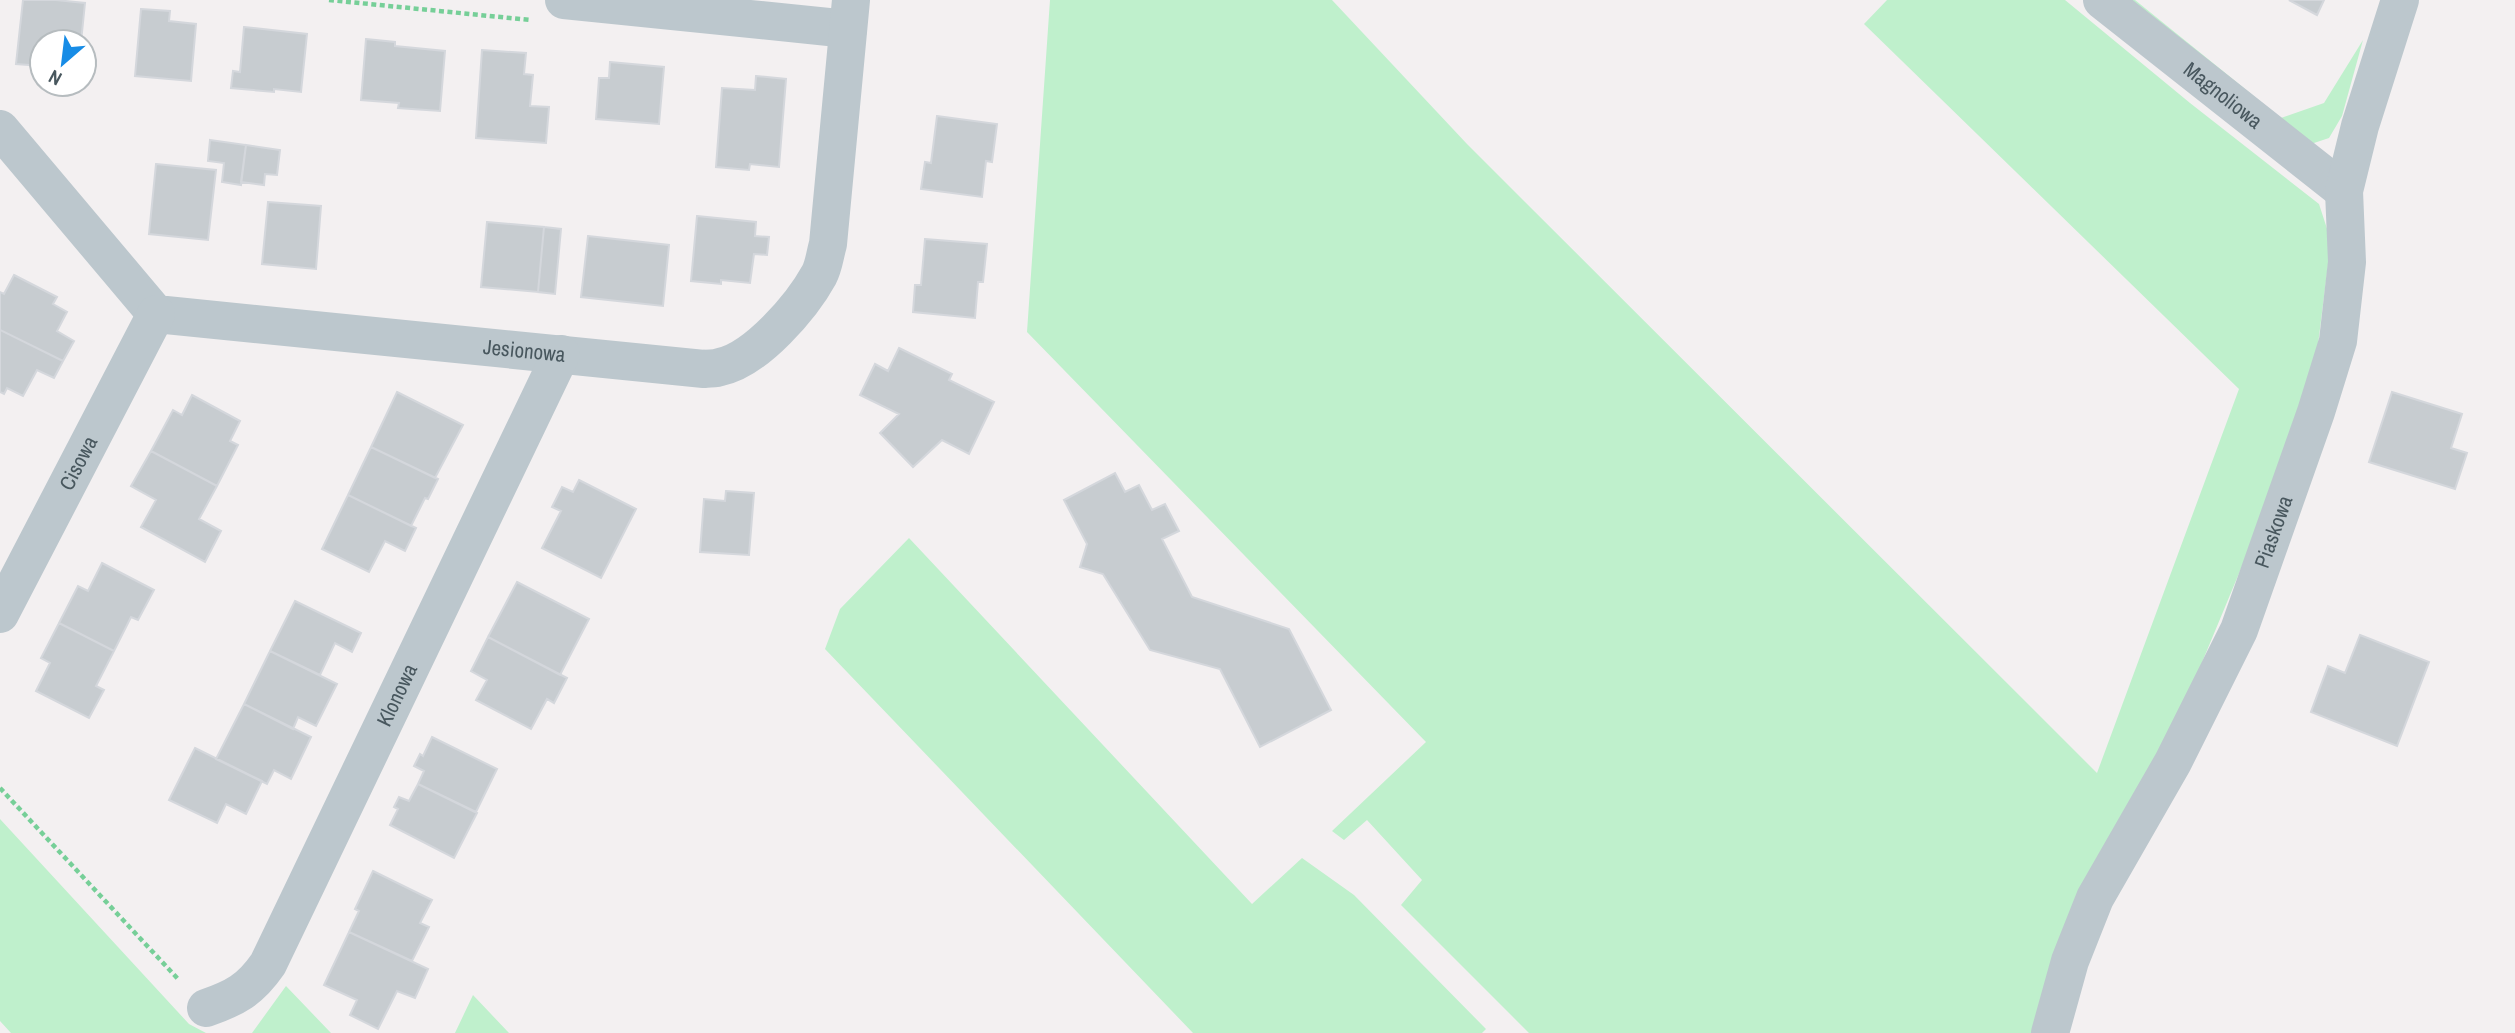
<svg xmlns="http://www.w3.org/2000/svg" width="2515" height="1033" font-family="'Archivo Narrow',sans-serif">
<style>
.green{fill:#bff0cc}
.building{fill:#c7ccd0;stroke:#d4d7dc;stroke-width:2}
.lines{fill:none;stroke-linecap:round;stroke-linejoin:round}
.path{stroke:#76cf98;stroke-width:4.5;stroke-dasharray:5 3.5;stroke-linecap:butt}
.minor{stroke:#bcc7cd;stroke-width:38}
.labels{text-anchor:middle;stroke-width:5;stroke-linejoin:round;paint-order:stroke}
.street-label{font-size:21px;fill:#48575e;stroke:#fff}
</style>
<rect width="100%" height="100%" fill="#f3f0f1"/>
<path class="green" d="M1050,0H1332L1467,144L2097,773L2239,389L1864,24L1887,0H2065L2190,103L2319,204L2331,241L2311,400L2171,737L2040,1033H1529L1401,905L1422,880L1367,820L1344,840L1332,831L1426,742L1027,332Z
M2115,0H2135L2281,118L2324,103L2363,40L2342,116L2329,138L2305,146Z
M909,538L1252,904L1302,858L1354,895L1486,1029L1482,1033H1193L825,649L840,609Z
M0,819L189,1024L206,1033H11L0,1021Z
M286,986L331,1033H252Z
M473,995L509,1033H455Z"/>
<path class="building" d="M23,0H56L85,3L81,42H42V66L16,64Z
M2289,0H2324L2317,15Z
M141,9L170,11L169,21L196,24L191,81L135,76Z
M244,27L307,34L301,92L274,89V92L231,88L233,71L240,72Z
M366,39L395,42V46L445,51L440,111L398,108L399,103L361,100Z
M482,50L526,53L524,74L533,75L530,106L549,107L546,143L476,138Z
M610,62L664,67L659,124L596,119L599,78H609Z
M756,76L786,79L779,167L750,164L749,170L716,167L722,88L755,90Z
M937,116L997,124L992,162L986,161L982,197L921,189L925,162L931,163Z
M210,140L246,145L241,185L222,182L224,163L208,161Z
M246,145L280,150L277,175L265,174L264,185L241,182Z
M156,164L216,170L208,240L149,234Z
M268,202L321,206L316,269L262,264Z
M697,216L756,222L755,236L769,237L767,255L754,254L750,283L721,280V284L691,281Z
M487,222L544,227L538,292L481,287Z
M544,227L561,229L555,294L538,292Z
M588,236L669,245L663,306L581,297Z
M925,239L987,244L983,282H978L975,318L913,312L915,285H921Z
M14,275L57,297L53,304L67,312L57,331L74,341L63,361L0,330V292L4,294Z
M0,330L63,361L54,378L37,370L23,396L7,388L4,394L0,392Z
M899,348L952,374L949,380L994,402L969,454L942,440L913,467L880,433L899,414L860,395L875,364L888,371Z
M397,392L463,425L435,478L371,447Z
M2392,392L2462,414L2451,448L2467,453L2455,489L2369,462Z
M192,395L240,421L230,441L238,445L217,486L151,451L173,410L182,415Z
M371,447L438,479L428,499L425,498L411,526L348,495Z
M151,451L217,486L199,519L221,531L205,562L141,527L156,500L131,486Z
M1115,473L1125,492L1139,485L1152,510L1165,504L1179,531L1162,539L1192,597L1289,629L1331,710L1260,747L1220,669L1150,650L1103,574L1080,567L1087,544L1064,500Z
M579,480L636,509L601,578L542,548L561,511L552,507L562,487L573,492Z
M726,491L754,493L749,555L700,552L704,499L725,501Z
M348,495L416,528L405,551L385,541L369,572L322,549Z
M102,563L154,590L138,620L131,617L114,651L59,623L78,586L88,591Z
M517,582L589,619L560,675L488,637Z
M295,601L361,633L352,652L335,643L320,675L270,651Z
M59,623L114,651L96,686L104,690L89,718L36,691L50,663L41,658Z
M2360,635L2429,662L2397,746L2311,712L2328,666L2345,673Z
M488,637L567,678L554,703L547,699L531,729L476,700L487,680L471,671Z
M270,651L337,684L316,726L298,717L293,729L244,704Z
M244,704L311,737L291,779L274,770L267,784L216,759Z
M432,737L497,769L476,812L418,784L424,771L414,766L420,754L423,756Z
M195,748L262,781L246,814L226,804L217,823L169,800Z
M418,784L477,813L454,858L390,825L398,809L394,807L399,797L409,801Z
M373,871L432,900L420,923L429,927L412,961L349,932L359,911L355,909Z
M349,932L428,969L415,998L397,991L378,1029L350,1015L357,1000L324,985Z"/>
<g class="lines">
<path class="path" d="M329,0L530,20
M0,788L178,979"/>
<g class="minor">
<path d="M564,0L848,29"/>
<path id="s1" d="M2102,0L2344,191"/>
<path id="s2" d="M0,129L156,314L704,369C709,368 715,369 720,367C756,360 802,306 819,275C824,266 825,254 828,244L851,0"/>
<path id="s3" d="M0,614L156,314"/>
<path id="s4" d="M206,1008C235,998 250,990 268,964L561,354"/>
<path id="s5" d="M2050,1033L2070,961L2095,898L2173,762L2239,630L2316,412L2338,341L2347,262L2344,191L2360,126L2400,0"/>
</g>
</g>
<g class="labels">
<g class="street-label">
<text dy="7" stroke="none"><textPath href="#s1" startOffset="154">Magnoliowa</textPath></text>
<text dy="7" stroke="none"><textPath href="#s2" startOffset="612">Jesionowa</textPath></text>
<text dy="7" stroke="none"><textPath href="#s3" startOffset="170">Cisowa</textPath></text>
<text dy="7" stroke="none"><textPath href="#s5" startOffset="551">Piaskowa</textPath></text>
<text dy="7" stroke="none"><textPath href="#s4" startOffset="376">Klonowa</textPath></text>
</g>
</g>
<g transform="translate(63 63) rotate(208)"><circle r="33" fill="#ffffff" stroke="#b6bcbf" stroke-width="2"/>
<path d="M0-5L12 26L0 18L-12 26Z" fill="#178ce6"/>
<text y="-10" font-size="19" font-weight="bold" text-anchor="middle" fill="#48575e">N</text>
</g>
</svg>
